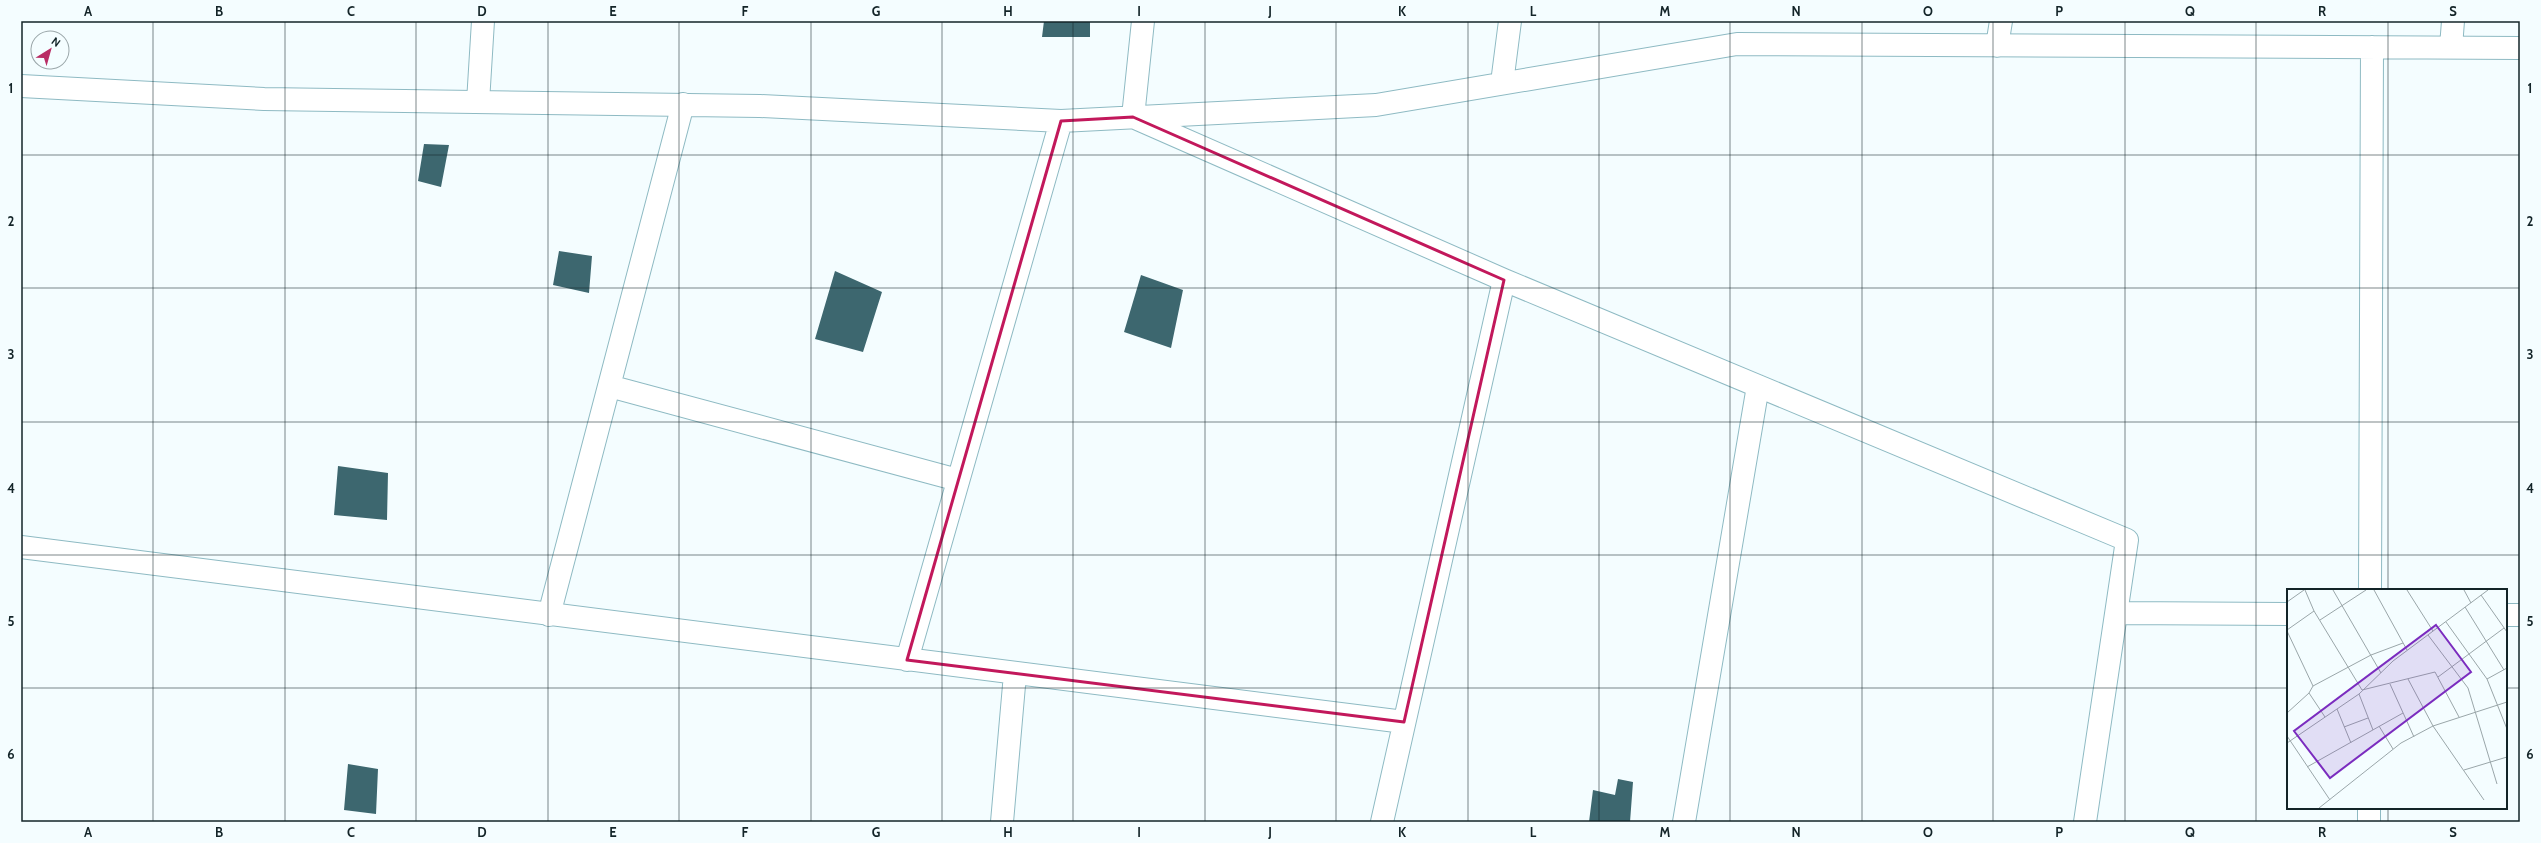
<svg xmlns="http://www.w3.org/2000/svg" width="2541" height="843" font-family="Cabin,sans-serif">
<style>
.building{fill:#3d676f}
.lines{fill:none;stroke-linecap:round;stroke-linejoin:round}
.minor-casing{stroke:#8ebac3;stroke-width:24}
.minor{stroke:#fff;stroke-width:22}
.marked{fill:none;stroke:#c2185b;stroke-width:3;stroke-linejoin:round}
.grid{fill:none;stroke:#132428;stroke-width:1;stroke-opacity:0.55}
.inset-road{fill:none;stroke:#9aa6a9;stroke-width:1}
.view{fill:#7b2cbf;fill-opacity:0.15;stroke:#7b2cbf;stroke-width:2}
.inset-edge{fill:none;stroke:#132428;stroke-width:2}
.neatline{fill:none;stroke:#132428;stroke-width:1.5}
.grid-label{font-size:13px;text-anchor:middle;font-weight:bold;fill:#132428}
</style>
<rect width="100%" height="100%" fill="#f4fdff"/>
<path class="building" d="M1044,21H1090V37H1042Z
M424,144L449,145L441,187L418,181Z
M559,251L592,256L589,293L553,285Z
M835,271L882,292L863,352L815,339Z
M1141,275L1183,290L1171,348L1124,332Z
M338,466L388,473L387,520L334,515Z
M348,764L378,769L376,814L344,810Z
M1618,779L1633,782L1630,822H1589L1593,790L1615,795Z"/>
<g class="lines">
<defs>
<path id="minor" d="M1143,21L1133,117L1504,280L2127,540L2085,822
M1997,46L2001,21
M2451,47L2453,21
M1502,83L1510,21
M21,86L264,99L760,106L1061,121L1376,105L1737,44L2520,48
M478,102L483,21
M609,386L958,480
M21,547L1404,722
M2370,590L2372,47
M2117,613L2288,614
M549,615L683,104
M2506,615H2520
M907,660L1061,121
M1002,822L1015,674
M1382,822L1504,280
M1684,822L1758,386
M2369,822V808"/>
</defs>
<use href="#minor" class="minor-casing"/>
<use href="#minor" class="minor"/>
</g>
<path class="marked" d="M1133,117L1504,280L1404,722L907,660L1061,121Z"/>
<path class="grid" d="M153,21V822M285,21V822M416,21V822M548,21V822M679,21V822M811,21V822M942,21V822M1073,21V822M1205,21V822M1336,21V822M1468,21V822M1599,21V822M1730,21V822M1862,21V822M1993,21V822M2125,21V822M2256,21V822M2388,21V590M21,155H2520M21,288H2520M21,422H2520M21,555H2520M21,688H2288M2506,688H2520M2388,808V822"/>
<g transform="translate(2287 589)">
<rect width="220" height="220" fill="#f4fdff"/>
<path class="inset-road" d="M18,1L27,22L75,101L148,83L172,128M46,1L94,84M87,1L120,61M120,1L146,42M177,1L184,14M194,6L220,43M0,13L17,1M178,18L217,81M33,31L79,1M159,33L200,90L220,140M0,41L27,22M0,42L26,97M141,46L181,99L210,195M151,88L217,39M121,90L146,137L197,211M200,90L220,79M103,95L127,148M22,104L38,128M72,105L86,141M50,120L64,154M0,124L22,104L26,97L84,66L116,54M92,137L106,160M57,138L81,129M0,147L43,211M0,154L72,105L106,72L201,1M20,178L116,124M177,181L220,168M32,219L114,154L146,137L220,113"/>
<path class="view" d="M149,36L184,83L43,189L7,142Z"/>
<rect width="220" height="220" class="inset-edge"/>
</g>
<rect width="2541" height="843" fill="none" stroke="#f4fdff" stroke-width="44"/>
<g transform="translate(50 50) rotate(37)"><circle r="19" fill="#f4fdff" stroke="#9aa6a9"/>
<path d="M0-3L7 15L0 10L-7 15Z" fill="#b92d65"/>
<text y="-6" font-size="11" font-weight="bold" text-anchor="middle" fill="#132428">N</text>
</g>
<rect x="22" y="22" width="2497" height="799" class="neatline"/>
<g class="grid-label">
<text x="88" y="16">A</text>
<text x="219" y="16">B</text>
<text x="351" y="16">C</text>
<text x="482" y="16">D</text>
<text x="613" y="16">E</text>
<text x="745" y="16">F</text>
<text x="876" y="16">G</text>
<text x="1008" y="16">H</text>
<text x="1139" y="16">I</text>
<text x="1270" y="16">J</text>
<text x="1402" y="16">K</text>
<text x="1533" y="16">L</text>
<text x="1665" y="16">M</text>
<text x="1796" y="16">N</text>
<text x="1928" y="16">O</text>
<text x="2059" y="16">P</text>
<text x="2190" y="16">Q</text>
<text x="2322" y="16">R</text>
<text x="2453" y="16">S</text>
<text x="11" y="93">1</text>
<text x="2530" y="93">1</text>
<text x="11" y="226">2</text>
<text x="2530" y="226">2</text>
<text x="11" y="359">3</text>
<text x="2530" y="359">3</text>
<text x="11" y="493">4</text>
<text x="2530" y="493">4</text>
<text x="11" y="626">5</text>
<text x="2530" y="626">5</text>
<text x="11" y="759">6</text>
<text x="2530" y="759">6</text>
<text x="88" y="837">A</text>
<text x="219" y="837">B</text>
<text x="351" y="837">C</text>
<text x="482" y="837">D</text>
<text x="613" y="837">E</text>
<text x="745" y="837">F</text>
<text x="876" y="837">G</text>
<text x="1008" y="837">H</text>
<text x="1139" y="837">I</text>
<text x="1270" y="837">J</text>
<text x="1402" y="837">K</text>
<text x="1533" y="837">L</text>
<text x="1665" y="837">M</text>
<text x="1796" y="837">N</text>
<text x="1928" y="837">O</text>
<text x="2059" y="837">P</text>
<text x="2190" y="837">Q</text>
<text x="2322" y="837">R</text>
<text x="2453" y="837">S</text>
</g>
</svg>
